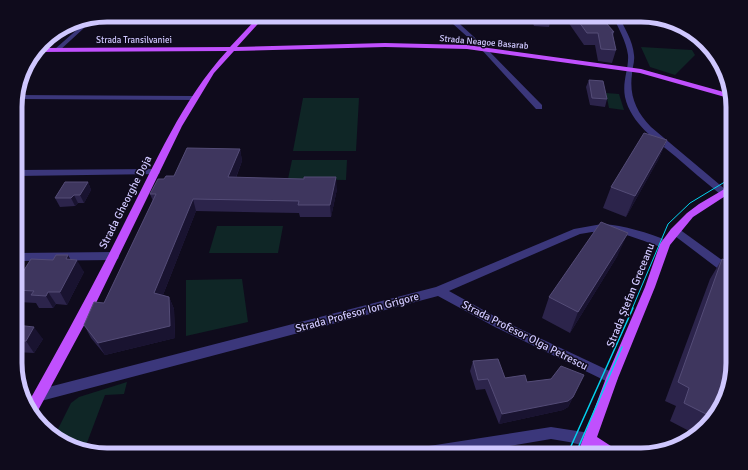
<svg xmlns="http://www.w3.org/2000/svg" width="748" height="470" font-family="Signika,sans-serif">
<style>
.green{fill:#0f2626}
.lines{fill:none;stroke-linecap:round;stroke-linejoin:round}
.minor{fill:#3b377b;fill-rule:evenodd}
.major{fill:#c050fd;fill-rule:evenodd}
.tram-far1{stroke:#03d2ef;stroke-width:1}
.tram{stroke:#03d2ef;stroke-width:1.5}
.wall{fill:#2c244b}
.shaded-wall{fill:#191330}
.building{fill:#3e365e;stroke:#544c77}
.labels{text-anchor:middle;stroke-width:3;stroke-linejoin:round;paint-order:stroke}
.far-street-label{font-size:9px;fill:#cfc7fe;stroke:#0f0b1c}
.street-label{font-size:11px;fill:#cfc7fe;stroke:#0f0b1c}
.rim{fill:none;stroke:#cfc7fe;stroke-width:5}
</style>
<rect width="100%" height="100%" fill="#0f0b1c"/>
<path class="green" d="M641,47L692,50L695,55L675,75L650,67Z
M606,93L619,94L624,110L609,108Z
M303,98H359L356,151H293Z
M292,160H347L346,180L288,179Z
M217,226H283L278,253H209Z
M242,279L248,322L186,336V280Z
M127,382L124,394L105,395L85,448L56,440L54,437L71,403L79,397Z"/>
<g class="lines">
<path class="minor" d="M107,15L143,16L146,18L143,20L99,17Z
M443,15H450L485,47L542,105V109H536L481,49Z
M612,15H618C624,27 633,41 634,55C635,62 632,68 632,74C629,95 636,112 651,127L726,190L728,192L726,194H720C705,182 690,169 675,156C656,140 631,124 625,97C622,81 629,69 628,55C626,41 618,27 612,15Z
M96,17L59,51H55V49L89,19Z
M16,95L194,96L198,98L194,100L16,99Z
M156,169L160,172L159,174L16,176V170Z
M602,224C625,225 647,233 669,241L670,244L669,247L665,248C632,238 617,226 580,234L449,291L503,321L616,374L618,378L616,382L612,384L495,327L438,296L41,401L36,399L35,395L36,391L41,389L436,287L574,229Z
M675,228L679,229L733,268V278L729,277L671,233L670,231L671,229Z
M114,252L118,253L119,256L118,259L114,260L16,261V253Z
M551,427L590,433L595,435L597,440L595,445L590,447L569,442L551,439L456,455H409L411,450L416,448Z"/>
<path class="major" d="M260,15H266L237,47L385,43L467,45L641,69L731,94L732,99L640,73L467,49L385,47L234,51L214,73L182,126L96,303L34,418L30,414L27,405C61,344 95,283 126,220C156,162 182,100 227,51L36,52L39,48L230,47Z
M733,184V191L693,217L670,245L655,287L618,378L597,437L617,450L619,455H601L593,449L591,455H577L606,378L645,287L660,244L671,229L687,213L699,204Z"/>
<path class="tram-far1" d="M632,309L668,224L690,203L733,177"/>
<path class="tram" d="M567,455L633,308
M575,455L622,347"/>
</g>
<path class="wall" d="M530,15H549L551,18L549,27L534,26Z
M569,15H599L614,32L613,36L616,50L612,63L598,61L595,45H584L568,22Z
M589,80L607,99L605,107L590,105L586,87Z
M667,140L658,160L626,217L603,208L611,187Z
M240,149L242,161L236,178L337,189L331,217H300L299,213L196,211L163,295L169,297L174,309L175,338L105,355L91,338L84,325L104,303L153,201L150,194L164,179L174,176Z
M88,182L91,190L84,203H78L75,206L60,207L55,198Z
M68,255L70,259L84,272L67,305L56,304L53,308H39L36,303L19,302L16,297V283L53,260Z
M618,255L570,333L542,318L549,297Z
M722,259L718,414L687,443L676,446L683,438L691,432L670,421L676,406L665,401L710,279Z
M16,325L43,339L34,353L16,352Z
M473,361L505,378L527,382L584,375L568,407L563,410L499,424L485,389L476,390L470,371Z"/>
<path class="shaded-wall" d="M667,140L658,160L626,217L635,196Z
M240,149L242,161L231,190L228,177Z
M336,177L337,189L331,217L330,205Z
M88,182L91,190L84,203L80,195Z
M74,195L78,203L75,206L71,198Z
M193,199L196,211L159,305L154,293Z
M628,233L618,255L570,333L578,312Z
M68,255L74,266L77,260L84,272L67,305L60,292L66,259Z
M48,292L56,304L53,308L46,296Z
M169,297L174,309L175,338L105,355L98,343Z
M34,327L43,339L34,353L26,341Z
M584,375L568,407L563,410L499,424L502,414Z"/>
<path class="building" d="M534,15H549L551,18H535Z
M574,15H599L614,32H612L616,50L601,49L598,33H587Z
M589,80L603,81L607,99L592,98Z
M644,133L667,140L635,196L611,187Z
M187,148L240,149L228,177L304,179V177H336L330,205H298L299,201L193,199L154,293L169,297L170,326L98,343L84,325L94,302L104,303L156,194H150L158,179H164L166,176H174Z
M65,182H88L80,195H74L71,198H55Z
M601,222L628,233L578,312L549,297Z
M56,255H68L66,259L77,260L60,292H48L46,296L31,295L34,291L16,290V283L31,259L53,260Z
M722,259L733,263V369L718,414L687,442L683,438L712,417L684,403L689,388L678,382Z
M16,325L34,327L26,341H16Z
M498,359L505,378L525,375L527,382L551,379L561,366L584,375L573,397L568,401L502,414L488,379L478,380L473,361Z
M471,453L495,455H471Z"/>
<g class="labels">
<g class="far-street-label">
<text x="134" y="43">Strada Transilvaniei</text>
<text transform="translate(484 42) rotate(5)" y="3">Strada Neagoe Basarab</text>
</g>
<g class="street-label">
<text transform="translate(125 202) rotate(-63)" y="4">Strada Gheorghe Doja</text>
<text transform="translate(630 295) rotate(-68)" y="4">Strada Ștefan Greceanu</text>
<text transform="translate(357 312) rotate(-15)" y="4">Strada Profesor Ion Grigore</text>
<text transform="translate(525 335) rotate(27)" y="4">Strada Profesor Olga Petrescu</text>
</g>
</g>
<path d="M0 0H748V470H0ZM107 22H641A85 85 0 0 1 726 107V363A85 85 0 0 1 641 448H107A85 85 0 0 1 22 363V107A85 85 0 0 1 107 22Z" fill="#0f0b1c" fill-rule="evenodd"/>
<path class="rim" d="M107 22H641A85 85 0 0 1 726 107V363A85 85 0 0 1 641 448H107A85 85 0 0 1 22 363V107A85 85 0 0 1 107 22Z"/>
</svg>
